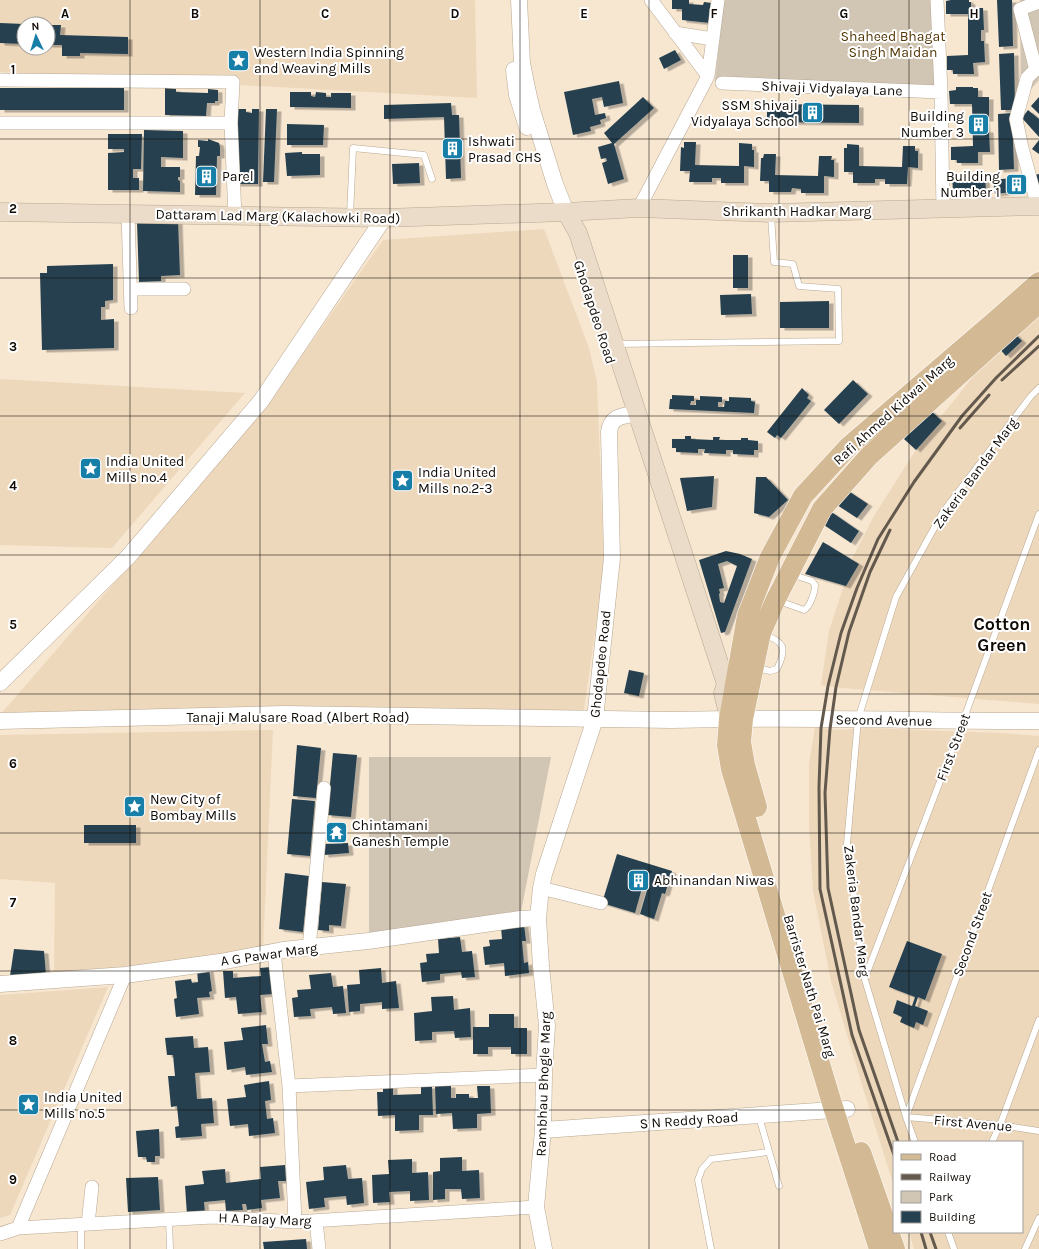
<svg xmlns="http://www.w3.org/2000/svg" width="1039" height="1249" font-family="Karla,sans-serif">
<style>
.built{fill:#eed8bc;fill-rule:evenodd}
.green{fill:#d1c5b4}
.building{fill:#254150;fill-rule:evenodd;filter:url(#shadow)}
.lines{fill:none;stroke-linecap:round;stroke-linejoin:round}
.service-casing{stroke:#b8a893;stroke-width:7}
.minor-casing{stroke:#b8a893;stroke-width:14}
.tertiary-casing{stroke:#b8a893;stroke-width:17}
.secondary-casing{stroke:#b8a893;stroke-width:19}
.primary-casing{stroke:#fff;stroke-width:21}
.service{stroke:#fff;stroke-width:6}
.minor{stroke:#fff;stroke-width:13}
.tertiary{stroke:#fff;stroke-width:16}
.secondary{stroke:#eadcc9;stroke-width:18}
.primary{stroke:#d4ba94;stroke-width:20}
.rail{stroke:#63594d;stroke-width:3}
.grid{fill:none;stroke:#110b05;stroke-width:1;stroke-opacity:0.55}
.labels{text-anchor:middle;stroke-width:4;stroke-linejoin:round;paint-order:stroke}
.park-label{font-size:14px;fill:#543706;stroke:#fff}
.poi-label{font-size:14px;fill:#110b05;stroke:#fff;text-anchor:start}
.street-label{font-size:14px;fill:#110b05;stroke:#fff}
.district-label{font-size:18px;font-weight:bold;fill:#110b05;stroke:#fff}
.grid-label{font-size:13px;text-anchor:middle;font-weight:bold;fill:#110b05;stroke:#fff;stroke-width:4;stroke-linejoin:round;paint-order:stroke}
</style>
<defs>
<filter id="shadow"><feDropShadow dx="4.5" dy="2.5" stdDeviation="0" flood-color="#0004"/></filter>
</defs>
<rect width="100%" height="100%" fill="#f7e6d0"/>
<path class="built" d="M0,0H475L477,98L0,72ZM24,24H48V48H24Z
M544,229L589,348L597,382L604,568L584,710H288L0,715L266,407L383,240Z
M1039,313V704L842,688L821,685L829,631L853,557L874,516L921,442L979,369Z
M0,379L245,393L112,548L0,545Z
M815,727L835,730L870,728L1002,733L1039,736V1249H914L909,1232H1022V1142H894V1186L862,1085L831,981L813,891L809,825V764Z
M273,730L263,948L122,969L54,975L55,883L0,879V735Z
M108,987L10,1215L0,1218V995Z"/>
<path class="green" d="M724,0H937L939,91L715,81Z
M1020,0H1039V80L1021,101Z
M369,757H551L520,917L369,940Z"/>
<path class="building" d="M672,0H689V4L703,5L704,2L712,3L710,23L682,20V9H672Z
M951,0H969V2H971V8H983L984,30H981V41H984L985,62L973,63L974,74H953V70H947V56L968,55V14H946V1Z
M997,0H1012L1013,46L999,47Z
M0,23L24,24V44L0,43Z
M48,25H61L60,35L128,37V54L80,53V56H62V45H48Z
M675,50L681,60L664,69L659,58Z
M1014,53L1015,110H1001L999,54Z
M619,81L623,103L604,107L602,97L592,99L595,115L605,113L606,118L600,120L601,124L590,127L591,131L573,135L564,92Z
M956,87H973V88H978V97H989V119H985L986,130H989L990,152H978V163H957V160H951V147L973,146L972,104H950L949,91L956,90Z
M0,88H124V110H0Z
M165,88L176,89V92L208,93V89L218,90V101H215V103H207L206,116L165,115Z
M290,92H311V96L315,97L316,92L326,93V97H331V93H351V108L290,107Z
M643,97L654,108L614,144L624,179L608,184L602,163L607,161L606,158L601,159L598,147L612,143L604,133Z
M1039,97V114L1031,106Z
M451,103L452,115H459L461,178L446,179L444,117L384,119V105Z
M767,104L859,105V123L767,122Z
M236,109H246V112L252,113V109H259L258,184H236Z
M266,109H277L274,182H263Z
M1028,110L1039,119V137L1022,118Z
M1012,113L1014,169L999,170L998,114Z
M287,124L324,125L323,145H287Z
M144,130L183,131V158L161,157V167H180V177H178V180L180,181V192L143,191Z
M108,134H142L141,169H133V178H139V190H108V153L124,152V149H108Z
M208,139L219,143L220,147V156H217L216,195H195L196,156H199L200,147H198V140L208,141Z
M1039,140V154L1032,149Z
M684,142H696L695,165L739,166V143L752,144V150H754V167L744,166V183H721V178H712V182H689L690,171H680L681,147L684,148Z
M847,144L859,145V166L902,167L903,146H915V151H918V168L908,167L907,184H885V179H875V183H853V172H844V148H847Z
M302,152V154H320V175L287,176L285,153Z
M764,154H776L775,175L818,176L819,156H832L831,160H834V177L824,176V193H801V189L792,188L791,192H769V181H760L761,158H763Z
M419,163L420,183L393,184L392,164Z
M981,173V178H985L986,190L953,192L952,174Z
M1039,174V187L1036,189L995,194L993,180L1031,176Z
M178,220L180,275L161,276V281L139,282L137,222Z
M733,255H748V288H733Z
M113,264V300L105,301V307H101V320L114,319V348L42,350L40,273H47V266Z
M751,294L752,314L721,315L720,295Z
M829,301V328H780V302Z
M1014,333L1022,341L1006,356L999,348Z
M853,380L868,394L839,424L824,410Z
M802,388L809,395L807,398L811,401L781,438L777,435L775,438L767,432Z
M672,395L694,396V401H691L690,405H696V400H700V396L722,397V402H718V407H724L725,401H729V397L751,398V401L755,402L754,413L669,409L670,399H672Z
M930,410L942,421L916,450L904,439Z
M685,436H691V439L713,440V437H720L719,440H741V438H748V440L758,441V450H754V455L733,454V450H726V454L704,453L705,449H698V453L676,452V448H672V439H685Z
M714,476L712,507L687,511L680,478Z
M756,477H766L788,500L769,517L754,513Z
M844,488L868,504L857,518L834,503Z
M830,511L859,531L851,543L821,523Z
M823,542L859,564L846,586L805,574Z
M726,551L740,554L752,559L725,632L721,633L699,560ZM727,561L737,566L724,603L720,602L719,594L720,593L719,589L724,588L718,564Z
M629,670L644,673L639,696L624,693Z
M297,745L321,748L316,798L293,796Z
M333,753L357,755L351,817L327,815Z
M292,799L315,801L310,856L287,854Z
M84,825H136V843H84Z
M348,843L349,853L324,855L323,844Z
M617,854L672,871L665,894L662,893L654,919L640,914L647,890L642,888L635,913L602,903Z
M285,873L309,876L303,932L279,929Z
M322,882L346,884L341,926L329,925V931L318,930Z
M524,924L526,941H522L524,963L528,962L529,973L505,976L504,963L485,965L483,947L490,946L489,940L502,939L501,927Z
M460,937L462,952L472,951L475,977L462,978L461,972L440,974V980L422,982L420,963L427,962L426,954L439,953L438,939Z
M907,941L942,954L925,1000L918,997L915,1006L928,1011L923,1025L916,1022L914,1028L900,1022L902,1017L893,1013L897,1000L912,1006L915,997L889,987Z
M14,949L44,951L46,975L10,976Z
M271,967L273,994L260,995L262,1012L238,1014L236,997L225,998L223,971H233V978L261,976L260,968Z
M381,968L382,983L396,981L399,1008L382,1009V1002L360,1004V1011L349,1012L347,985L360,984L359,970Z
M209,969L212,991L209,992L210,997L197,998L199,1014L176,1017L174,999L177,998L175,981L191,979L192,983L198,982L197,970Z
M331,973L333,987L343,986L346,1013L333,1014L332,1007L310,1009L311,1016L294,1017L292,998L298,997L297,990L311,989L309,975Z
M453,996L454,1010L470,1008L471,1037L455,1038L454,1031L432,1032V1040L415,1041L414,1013L432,1011L431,997Z
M489,1014H514V1028H527V1054H511V1047H488V1054H473V1027H489Z
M266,1025L268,1044H262L265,1062L270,1061L272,1072L246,1075L245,1067L227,1070L224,1042L243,1040L241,1028Z
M193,1036L194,1048L208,1047L210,1072L195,1073L197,1099L212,1098L214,1123L201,1124L202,1136L176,1138L175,1127L179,1126L177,1106L171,1107L168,1076H175L173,1055H167L165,1038Z
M269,1081L271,1100L265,1101L267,1119L273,1118L275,1133L249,1136L248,1124L230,1126L227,1099L246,1097L244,1085Z
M451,1085V1098H456V1094H469V1098H478L477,1086H490L491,1113L477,1114V1128L453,1129L452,1113L436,1114L435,1086Z
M383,1086H393V1095L421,1094V1086H432L433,1115H419V1130L395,1131V1115L378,1116L377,1092H383Z
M159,1129L160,1156H155V1162H147L146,1157H138L136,1131Z
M462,1157V1171L479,1170L480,1198L462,1199L461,1189H445V1199L433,1200V1172L440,1171V1158Z
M412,1159V1173L428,1172L429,1200L410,1201V1191L389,1192L390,1202L373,1203L372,1175L389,1174L388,1160Z
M285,1165L286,1181H278L280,1198L261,1200L262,1208L247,1210L246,1204H242L243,1210L226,1211L225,1200L204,1202L205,1213L187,1215L185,1186L204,1184L202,1171L225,1169L226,1183L261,1179L260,1167Z
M346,1165L348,1179L362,1178L364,1203L347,1205L346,1196L324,1198L325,1207L309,1209L306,1182L324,1180L323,1167Z
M158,1177L160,1210L128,1212L126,1178Z
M306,1239L307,1249H264L263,1242Z"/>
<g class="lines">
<defs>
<path id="service" d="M350,216L353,148L424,155L432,179
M617,344L839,341L838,289L799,286L793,264L774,262L771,215
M779,601L804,610C810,607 815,592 815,585L812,581L791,574
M757,668L770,671L777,669C787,648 785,642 763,634
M1039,750L906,1117L1000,1125L1039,1131
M865,978L963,721L1039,514
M759,1117L779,1186
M915,1142L906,1117L865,980L847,844L858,719L896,597L943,512L1031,396L1039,388
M992,1142L1000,1125L1039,1020
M169,1220L170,1249
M81,1225V1249
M948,1232L954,1249
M711,1249L698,1180L702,1169L711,1159L769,1152
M1025,1249L1039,1218"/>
<path id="minor" d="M651,0L708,76
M937,0L941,92L943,209
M675,33L713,39
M1036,70L1020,9L1039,2
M0,80L233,82L231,123L235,217
M722,83L941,92
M0,123H231
M1038,207L1022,148L1016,119L1027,78L1039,66
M639,208L708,76L718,0
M128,215L131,308
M131,289H184
M541,888L601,903
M309,948L324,788
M274,952L289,1086L295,1222
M289,1086L544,1075
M316,1221L319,1249
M88,1224L92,1187
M18,1228L213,1217L295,1222L536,1207
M0,1234L18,1228L125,975"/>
<path id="tertiary" d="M519,0L522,63L527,88L532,110L555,184L566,212
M514,70L517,95L527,127
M0,683L128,557L261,401L384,218
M743,719C842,718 940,721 1039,721
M0,721L284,714L671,720L729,719
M0,984L125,975L220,962L283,950L368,941L520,919L538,918
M543,1130L847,1109
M544,1249L536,1207L543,1130L544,1075L547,1026L541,966L538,918L541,888L544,874L595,719L612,558L609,432C611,415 624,416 637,413"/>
<path id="secondary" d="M0,212L384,218L566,212L639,208L771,213L1039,206
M566,212L578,233L726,684L723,693L729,718"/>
<path id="primary" d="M757,807L745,765L741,742L743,719L761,633L776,599L822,509L869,456L1039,303
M861,1152L895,1249
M879,1249L834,1110L731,769L727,745L729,719L747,616L770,557L803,496L849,446L997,319L1039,282"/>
</defs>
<use href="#service" class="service-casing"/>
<use href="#minor" class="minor-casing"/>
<use href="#tertiary" class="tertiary-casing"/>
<use href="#secondary" class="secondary-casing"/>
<use href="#primary" class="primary-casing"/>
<use href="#service" class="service"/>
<use href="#minor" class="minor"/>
<use href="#tertiary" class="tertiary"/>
<use href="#secondary" class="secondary"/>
<use href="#primary" class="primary"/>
<path class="rail" d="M1002,380L1039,346
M960,428L989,395
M890,530L870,572L849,632L836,687L830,729L825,793L828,888L859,1030L898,1142
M894,1155L852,1035L820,889L819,787L821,728L828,686L841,633L857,588L878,539L914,482L962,416L996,378L1039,336
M921,1232L926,1249
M930,1232L936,1249"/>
</g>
<path class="grid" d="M130,0V1249M260,0V1249M390,0V1249M520,0V1249M649,0V1249M779,0V1249M909,0V1142M0,139H1039M0,278H1039M0,416H1039M0,555H1039M0,694H1039M0,833H1039M0,971H1039M0,1110H1039M909,1232V1249"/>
<defs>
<symbol id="sight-square" viewBox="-11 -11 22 22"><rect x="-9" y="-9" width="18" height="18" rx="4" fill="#177ea8" stroke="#fff"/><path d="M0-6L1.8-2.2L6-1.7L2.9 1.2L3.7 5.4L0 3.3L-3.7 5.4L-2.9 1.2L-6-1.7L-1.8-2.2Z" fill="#fff"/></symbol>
<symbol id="building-square" viewBox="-11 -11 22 22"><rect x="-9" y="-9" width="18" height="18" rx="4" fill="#177ea8" stroke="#fff"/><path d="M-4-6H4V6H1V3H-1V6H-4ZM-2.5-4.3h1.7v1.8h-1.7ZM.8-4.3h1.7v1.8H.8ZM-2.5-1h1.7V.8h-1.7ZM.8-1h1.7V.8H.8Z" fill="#fff"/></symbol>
<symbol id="temple-square" viewBox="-11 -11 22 22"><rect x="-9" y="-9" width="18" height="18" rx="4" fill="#177ea8" stroke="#fff"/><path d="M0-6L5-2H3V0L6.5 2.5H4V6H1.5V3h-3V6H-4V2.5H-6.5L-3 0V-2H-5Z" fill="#fff"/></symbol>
</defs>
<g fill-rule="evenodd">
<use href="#sight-square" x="226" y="48" width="25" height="25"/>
<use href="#building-square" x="800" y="100" width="25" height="25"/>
<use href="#building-square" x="966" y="112" width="25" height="25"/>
<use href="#building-square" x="440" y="136" width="25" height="25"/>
<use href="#building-square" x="194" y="164" width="25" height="25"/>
<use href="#building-square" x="1004" y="172" width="25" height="25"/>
<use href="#sight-square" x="78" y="456" width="25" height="25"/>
<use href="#sight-square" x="390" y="468" width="25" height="25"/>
<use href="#sight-square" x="122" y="794" width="25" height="25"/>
<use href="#temple-square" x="324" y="820" width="25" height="25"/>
<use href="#building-square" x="626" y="868" width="25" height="25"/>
<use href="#sight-square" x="16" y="1092" width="25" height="25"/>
</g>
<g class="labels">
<g class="park-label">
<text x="893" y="41">Shaheed Bhagat<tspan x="893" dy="16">Singh Maidan</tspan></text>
</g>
<g class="poi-label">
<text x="254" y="57">Western India Spinning<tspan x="254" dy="16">and Weaving Mills</tspan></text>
<text x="798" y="110" text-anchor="end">SSM Shivaji<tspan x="798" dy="16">Vidyalaya School</tspan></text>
<text x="964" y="121" text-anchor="end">Building<tspan x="964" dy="16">Number 3</tspan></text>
<text x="468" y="146">Ishwati<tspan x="468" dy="16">Prasad CHS</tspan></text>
<text x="222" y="181">Parel</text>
<text x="1000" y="181" text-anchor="end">Building<tspan x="1000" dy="16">Number 1</tspan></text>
<text x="106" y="466">India United<tspan x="106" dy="16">Mills no.4</tspan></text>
<text x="418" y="477">India United<tspan x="418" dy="16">Mills no.2-3</tspan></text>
<text x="150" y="804">New City of<tspan x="150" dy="16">Bombay Mills</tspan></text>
<text x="352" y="830">Chintamani<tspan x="352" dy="16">Ganesh Temple</tspan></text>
<text x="654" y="885">Abhinandan Niwas</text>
<text x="44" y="1102">India United<tspan x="44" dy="16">Mills no.5</tspan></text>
</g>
<g class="street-label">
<text transform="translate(832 88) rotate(2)" y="5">Shivaji Vidyalaya Lane</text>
<text x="797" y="216">Shrikanth Hadkar Marg</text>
<text transform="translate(278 216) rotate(1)" y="5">Dattaram Lad Marg (Kalachowki Road)</text>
<text transform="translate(595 312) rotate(72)" y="5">Ghodapdeo Road</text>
<text transform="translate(893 410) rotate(-42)" y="5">Rafi Ahmed Kidwai Marg</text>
<text transform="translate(975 473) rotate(-54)" y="5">Zakeria Bandar Marg</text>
<text transform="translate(600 664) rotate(-84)" y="5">Ghodapdeo Road</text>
<text x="298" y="722">Tanaji Malusare Road (Albert Road)</text>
<text transform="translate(884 720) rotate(1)" y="5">Second Avenue</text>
<text transform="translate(953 747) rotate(-69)" y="5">First Street</text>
<text transform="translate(857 911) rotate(83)" y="5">Zakeria Bandar Marg</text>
<text transform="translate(972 934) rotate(-70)" y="5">Second Street</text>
<text transform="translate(269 954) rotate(-8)" y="5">A G Pawar Marg</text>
<text transform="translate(810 986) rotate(73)" y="5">Barrister Nath Pai Marg</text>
<text transform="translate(543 1084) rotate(-88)" y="5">Rambhau Bhogle Marg</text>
<text transform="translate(689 1120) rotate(-4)" y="5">S N Reddy Road</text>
<text transform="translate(973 1123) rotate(5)" y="5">First Avenue</text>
<text transform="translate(265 1219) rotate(2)" y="5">H A Palay Marg</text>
</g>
<g class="district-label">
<text x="1002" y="630">Cotton<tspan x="1002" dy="21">Green</tspan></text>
</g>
</g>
<g class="grid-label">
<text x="65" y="18">A</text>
<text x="195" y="18">B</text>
<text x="325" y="18">C</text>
<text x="455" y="18">D</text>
<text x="584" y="18">E</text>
<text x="714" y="18">F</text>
<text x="844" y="18">G</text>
<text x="974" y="18">H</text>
<text x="13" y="74">1</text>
<text x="13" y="213">2</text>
<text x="13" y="351">3</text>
<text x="13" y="490">4</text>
<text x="13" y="629">5</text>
<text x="13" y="768">6</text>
<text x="13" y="907">7</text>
<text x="13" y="1045">8</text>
<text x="13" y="1184">9</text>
</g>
<rect x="893" y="1141" width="130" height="92" fill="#ffffff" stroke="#a09d9b"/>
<rect x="901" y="1154" width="20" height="6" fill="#d4ba94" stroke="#a09d9b"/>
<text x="929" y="1161" font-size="12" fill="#110b05">Road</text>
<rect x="901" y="1174" width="20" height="6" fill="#63594d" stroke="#a09d9b"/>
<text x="929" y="1181" font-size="12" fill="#110b05">Railway</text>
<rect x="901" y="1191" width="20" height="12" fill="#d1c5b4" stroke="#a09d9b"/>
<text x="929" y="1201" font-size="12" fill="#110b05">Park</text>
<rect x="901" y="1211" width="20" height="12" fill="#254150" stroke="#a09d9b"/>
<text x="929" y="1221" font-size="12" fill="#110b05">Building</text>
<g transform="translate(36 36) rotate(356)"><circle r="19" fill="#ffffff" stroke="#a09d9b"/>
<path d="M0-3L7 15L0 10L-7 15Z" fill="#177ea8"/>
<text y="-6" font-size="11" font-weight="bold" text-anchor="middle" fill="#110b05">N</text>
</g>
</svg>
